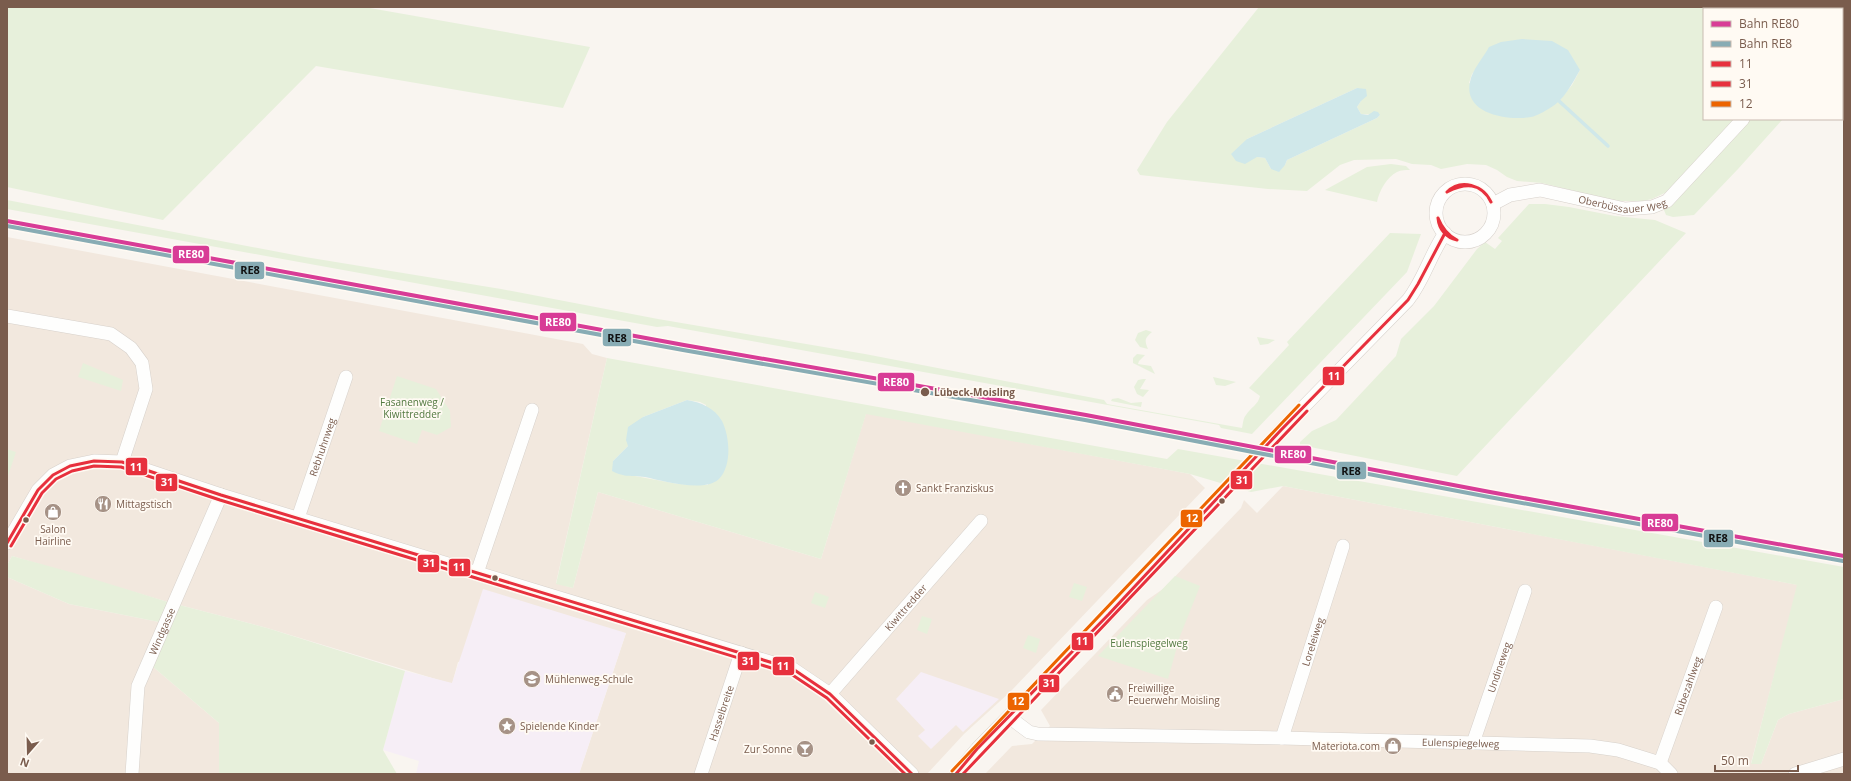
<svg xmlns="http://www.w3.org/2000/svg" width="1851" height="781" font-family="'Open Sans',sans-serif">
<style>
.residential{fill:#f2e8de}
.education{fill:#f6eef6}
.green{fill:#e7f0db;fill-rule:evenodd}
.water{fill:#d0e8ea}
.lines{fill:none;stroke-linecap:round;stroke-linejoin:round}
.stream{stroke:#d0e8ea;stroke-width:3.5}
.minor-casing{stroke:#d7d1cb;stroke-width:14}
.minor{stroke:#fefefd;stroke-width:13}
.bus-1-casing{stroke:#fffaf3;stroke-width:6}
.bus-2-casing{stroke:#fffaf3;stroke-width:6}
.bus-3-casing{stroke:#fffaf3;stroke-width:6}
.bus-1{stroke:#e7303d;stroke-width:3}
.bus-2{stroke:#e7303d;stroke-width:3}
.bus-3{stroke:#ec6400;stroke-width:3}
.rail-1-casing{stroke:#fffaf3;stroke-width:7}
.rail-2-casing{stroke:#fffaf3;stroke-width:7}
.rail-1{stroke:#d83c96;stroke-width:4}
.rail-2{stroke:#88acb4;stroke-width:4}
.stop-dot{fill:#7a5c4d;stroke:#fffaf3;stroke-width:1.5}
.labels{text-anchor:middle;stroke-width:3.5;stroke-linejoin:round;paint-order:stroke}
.street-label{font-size:10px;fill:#7a5c4d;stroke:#fffaf3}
.stop-label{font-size:10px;font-weight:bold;fill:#7a5c4d;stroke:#fffaf3;text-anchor:start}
.park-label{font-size:10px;fill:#537a41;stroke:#fffaf3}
.poi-label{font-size:10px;fill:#7a5c4d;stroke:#fffaf3;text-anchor:start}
.line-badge{stroke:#fffaf3;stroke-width:1.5}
.badge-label{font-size:11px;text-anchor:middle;font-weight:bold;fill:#fff}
.pale-badge-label{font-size:11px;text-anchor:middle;font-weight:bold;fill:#111}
</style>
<rect width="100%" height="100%" fill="#f9f5f0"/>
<path class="residential" d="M7,237L583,344L592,354L607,358L556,583L573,588L598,492L821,559L866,413L1190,474L1205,488L1010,692L964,734L927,774H579L626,633L458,662L452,684L267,628L168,602L12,556L7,565Z
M1283,486L1798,585L1751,763L1761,764L1778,720L1789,714L1844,699V774H985L1012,746L1032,744L1050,726L1041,710L1147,600L1163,589L1241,508L1244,500L1257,513Z
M7,577L69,604L159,622L152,666L219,723V774H7Z"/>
<path class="education" d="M483,589L626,633L579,774H416L419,761L383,750L405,671L452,683Z
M921,672L999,699L963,732L956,725L931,749L918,736L925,730L896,699Z"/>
<path class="green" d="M7,7H364L590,47L563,108L316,66L163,220L7,187Z
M1259,7H1807L1806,9H1704V119H1737L1671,190L1652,199L1643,201H1615L1542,183L1517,181L1507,177L1497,170L1486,165L1467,164L1441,169L1431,165L1412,164L1396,159L1354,160L1340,165L1307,191L1268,189L1140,175L1137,170L1167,122ZM1481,62L1580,70L1572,85L1559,101L1469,83L1472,74ZM1357,88L1361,101L1357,107L1361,114L1380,115L1377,118L1287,160L1285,165L1271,169L1265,158L1257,157L1247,139Z
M1818,7H1844V51L1842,53V9H1817Z
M1747,119H1783L1738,169L1694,215L1673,217L1666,215L1664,210Z
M1391,164L1406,166L1410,170C1406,170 1401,170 1397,172C1387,177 1379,191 1377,202L1325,190L1367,167Z
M7,200L305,257L501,289L658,319L865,354L1104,400L1107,404L1242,428C1243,424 1243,418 1246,415C1251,407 1258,405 1260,396L1249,388L1289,345L1287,342L1390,233L1421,234L1407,272L1252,434L1221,428L1219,425L668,326L657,327L7,209Z
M1529,204H1545L1569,207L1615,216L1655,220L1686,233L1457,476L1300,445V442L1312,431L1336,420L1396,356L1401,339L1434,306L1477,249L1485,242L1495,249L1502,241L1498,238Z
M1146,330L1152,332C1145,338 1144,340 1148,349L1140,347L1135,340L1138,333Z
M1257,337L1275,340L1268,344L1260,345Z
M1137,354L1145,355L1139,361L1138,364L1151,366L1155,374L1133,363V358Z
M607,358L1167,459L1178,449L1844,567V699L1789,714L1778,720L1761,764H1751L1797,585L1283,486L1251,492L1190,474L866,414L821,559L598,492L573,588L556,584ZM687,400L700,402L706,405L708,485L678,484L635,476L613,461L628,446L643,417Z
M83,363L123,380L121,391L78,377Z
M397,376L436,389L450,411L451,427L437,435L422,430L417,444L379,431Z
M1213,377L1236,382L1225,386L1216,385Z
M1143,379H1146L1140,389L1149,390L1143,397L1137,394L1134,387L1138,380Z
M1118,398L1131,403L1142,402L1141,407L1111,401L1112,399Z
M7,449L16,452L8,476H7Z
M12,556L74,573L168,602L267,628L405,671L383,750L397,774H219V723L152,666L159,622L69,604L7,577V565Z
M1175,576L1200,586L1180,636L1168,679L1098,656Z
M1074,583L1087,587L1082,601L1069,597Z
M815,592L829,597L825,608L811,603Z
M922,616L932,619L927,634L917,630Z
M1028,635L1040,639L1036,653L1023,648Z"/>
<path class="water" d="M1522,39L1552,41L1568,50L1580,70C1572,84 1564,100 1550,108C1545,111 1537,116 1531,117C1508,121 1463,114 1470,82C1472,70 1483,58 1489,47L1501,42Z
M1357,88L1366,89L1367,96L1361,101L1357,107L1361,114L1368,115L1374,111L1378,112L1380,115L1377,118L1287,160L1285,165L1279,172L1271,169L1265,158L1257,157L1245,164L1236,161L1231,154L1247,139Z
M687,400C700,402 715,408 722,421C730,437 732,466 719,479C704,493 663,481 645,477C630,475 626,478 612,471L613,461L628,446L626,440L628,427L643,417Z"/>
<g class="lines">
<path class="stream" d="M1559,101L1608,146"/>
<defs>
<g id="minor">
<path d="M1812,9L1813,7"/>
<circle cx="1465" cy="213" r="29"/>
<path id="s1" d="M1493,204L1510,195L1540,190L1625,209L1652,207L1667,201L1743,119"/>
<path d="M7,316L111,334L131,348L142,363L146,389L122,462"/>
<path id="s2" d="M298,518L346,377"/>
<path d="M7,543L38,490L53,475L70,466L94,461L122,462L221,495L793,669L830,694L912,774"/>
<path d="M477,573L532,410"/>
<path id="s3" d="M830,694L981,521"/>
<path id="s4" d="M1009,717L1029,732L1038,734L1282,738L1590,746L1618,750L1660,763L1671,774"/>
<path id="s5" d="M1282,738L1343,546"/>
<path id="s6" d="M1473,743L1525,591"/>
<path id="s7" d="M1660,763L1716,607"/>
<path id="s8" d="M132,774L138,686L221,495"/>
<path id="s9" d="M701,774L741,653"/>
<path d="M956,774L977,749L1109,614L1281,430L1408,300C1424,280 1430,255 1445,233"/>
<path d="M1795,774L1844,759"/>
</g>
</defs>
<use href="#minor" class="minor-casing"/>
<use href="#minor" class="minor"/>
<defs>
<path id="bus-1" d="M1447,192C1461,178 1483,185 1491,202
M1447,192C1465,183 1481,182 1491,202
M1438,218C1442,228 1447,235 1457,240
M1438,218C1439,229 1446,238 1457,240
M7,543L38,490L53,475L70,466L94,461L122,462L221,495L793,669L830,694L912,774
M956,774L977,749L1109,614L1281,430L1408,300L1418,284L1445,233"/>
<path id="bus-2" d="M11,546L42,493L56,479L72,471L94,466L121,467L220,500L791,674L827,698L905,774
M963,774L1307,411"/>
<path id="bus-3" d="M952,771L1299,405"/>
</defs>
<use href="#bus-1" class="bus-1-casing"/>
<use href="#bus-2" class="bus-2-casing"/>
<use href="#bus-3" class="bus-3-casing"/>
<use href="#bus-1" class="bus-1"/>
<use href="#bus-2" class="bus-2"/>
<use href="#bus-3" class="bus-3"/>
<defs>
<path id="rail-1" d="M7,221L684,345L1086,415L1490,492L1844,556"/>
<path id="rail-2" d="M7,226L683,350L1085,420L1489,497L1843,561"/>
</defs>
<use href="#rail-1" class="rail-1-casing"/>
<use href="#rail-2" class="rail-2-casing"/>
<use href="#rail-1" class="rail-1"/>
<use href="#rail-2" class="rail-2"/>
</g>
<defs>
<symbol id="church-disc" viewBox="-11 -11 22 22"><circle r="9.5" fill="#a69286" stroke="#fffaf3"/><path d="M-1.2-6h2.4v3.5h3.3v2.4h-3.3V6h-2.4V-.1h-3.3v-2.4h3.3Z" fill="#fff"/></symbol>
<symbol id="restaurant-disc" viewBox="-11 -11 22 22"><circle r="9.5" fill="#a69286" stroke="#fffaf3"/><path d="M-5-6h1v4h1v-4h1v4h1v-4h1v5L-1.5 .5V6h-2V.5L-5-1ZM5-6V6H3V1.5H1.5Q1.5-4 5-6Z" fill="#fff"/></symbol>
<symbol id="shop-disc" viewBox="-11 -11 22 22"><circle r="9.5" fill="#a69286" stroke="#fffaf3"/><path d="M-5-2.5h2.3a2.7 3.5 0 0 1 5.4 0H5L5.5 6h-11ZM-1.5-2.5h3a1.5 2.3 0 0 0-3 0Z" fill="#fff"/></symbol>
<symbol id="school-disc" viewBox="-11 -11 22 22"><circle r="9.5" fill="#a69286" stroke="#fffaf3"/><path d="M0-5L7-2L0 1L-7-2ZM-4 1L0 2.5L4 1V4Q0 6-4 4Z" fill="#fff"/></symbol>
<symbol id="civic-disc" viewBox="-11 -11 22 22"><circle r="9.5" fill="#a69286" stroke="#fffaf3"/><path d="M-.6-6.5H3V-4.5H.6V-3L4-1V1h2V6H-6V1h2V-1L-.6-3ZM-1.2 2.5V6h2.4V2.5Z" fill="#fff"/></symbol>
<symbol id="sight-disc" viewBox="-11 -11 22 22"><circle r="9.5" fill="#a69286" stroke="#fffaf3"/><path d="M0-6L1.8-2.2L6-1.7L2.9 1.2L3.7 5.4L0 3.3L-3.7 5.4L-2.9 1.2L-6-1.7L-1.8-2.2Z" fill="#fff"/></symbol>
<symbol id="bar-disc" viewBox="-11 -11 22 22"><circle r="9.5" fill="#a69286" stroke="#fffaf3"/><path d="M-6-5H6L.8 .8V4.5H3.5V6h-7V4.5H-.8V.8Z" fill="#fff"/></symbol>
</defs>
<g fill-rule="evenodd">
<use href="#church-disc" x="893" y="478" width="20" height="20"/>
<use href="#restaurant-disc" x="93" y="494" width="20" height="20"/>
<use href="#shop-disc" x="43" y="502" width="20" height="20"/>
<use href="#school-disc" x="522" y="669" width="20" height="20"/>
<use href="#civic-disc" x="1105" y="684" width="20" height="20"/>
<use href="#sight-disc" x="497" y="716" width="20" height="20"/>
<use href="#shop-disc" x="1383" y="736" width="20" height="20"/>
<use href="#bar-disc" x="795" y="739" width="20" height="20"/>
</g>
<g class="stop-dot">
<circle cx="925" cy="392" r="5"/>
<circle cx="1222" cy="501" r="3.5"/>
<circle cx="26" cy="520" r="3.5"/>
<circle cx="495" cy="578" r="3.5"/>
<circle cx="872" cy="742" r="3.5"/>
</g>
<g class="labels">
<g class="street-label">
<text dy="4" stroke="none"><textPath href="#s1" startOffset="134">Oberbüssauer Weg</textPath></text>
<text dy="4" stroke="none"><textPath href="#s2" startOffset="75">Rebhuhnweg</textPath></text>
<text dy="4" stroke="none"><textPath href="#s3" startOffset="115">Kiwittredder</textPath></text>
<text dy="4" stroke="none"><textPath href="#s8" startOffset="148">Windgasse</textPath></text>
<text dy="4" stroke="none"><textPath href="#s5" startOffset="101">Loreleiweg</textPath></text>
<text dy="4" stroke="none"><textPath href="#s6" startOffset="80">Undineweg</textPath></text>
<text dy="4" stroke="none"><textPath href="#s7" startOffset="82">Rübezahlweg</textPath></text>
<text dy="4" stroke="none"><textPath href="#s9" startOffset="64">Hasselbreite</textPath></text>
<text dy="4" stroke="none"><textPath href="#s4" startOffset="457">Eulenspiegelweg</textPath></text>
</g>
<g class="stop-label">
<text x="934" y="396">Lübeck-Moisling</text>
</g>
<g class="park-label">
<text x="412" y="406">Fasanenweg /<tspan x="412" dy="12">Kiwittredder</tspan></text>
<text x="1149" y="647">Eulenspiegelweg</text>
</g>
<g class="poi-label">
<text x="916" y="492">Sankt Franziskus</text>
<text x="116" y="508">Mittagstisch</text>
<text x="53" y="533" text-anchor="middle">Salon<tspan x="53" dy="12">Hairline</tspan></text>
<text x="545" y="683">Mühlenweg-Schule</text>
<text x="1128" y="692">Freiwillige<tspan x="1128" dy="12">Feuerwehr Moisling</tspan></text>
<text x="520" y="730">Spielende Kinder</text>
<text x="1380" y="750" text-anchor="end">Materiota.com</text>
<text x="792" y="753" text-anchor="end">Zur Sonne</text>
</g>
</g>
<g class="line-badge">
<rect x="172" y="245" width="38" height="19" rx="4" fill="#d83c96"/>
<rect x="234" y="261" width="31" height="19" rx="4" fill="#88acb4"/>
<rect x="539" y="312" width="38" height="20" rx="4" fill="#d83c96"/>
<rect x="602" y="328" width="30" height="19" rx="4" fill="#88acb4"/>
<rect x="1322" y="366" width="23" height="20" rx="4" fill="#e7303d"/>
<rect x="877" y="372" width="38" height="20" rx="4" fill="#d83c96"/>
<rect x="1274" y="445" width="38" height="19" rx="4" fill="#d83c96"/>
<rect x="125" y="457" width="23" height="19" rx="4" fill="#e7303d"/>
<rect x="1336" y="461" width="31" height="19" rx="4" fill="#88acb4"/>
<rect x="1230" y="470" width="23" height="20" rx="4" fill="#e7303d"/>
<rect x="155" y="473" width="23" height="19" rx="4" fill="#e7303d"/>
<rect x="1180" y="509" width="23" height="19" rx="4" fill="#ec6400"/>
<rect x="1641" y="513" width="38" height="19" rx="4" fill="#d83c96"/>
<rect x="1703" y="529" width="31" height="19" rx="4" fill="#88acb4"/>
<rect x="417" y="554" width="23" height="19" rx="4" fill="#e7303d"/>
<rect x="448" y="558" width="23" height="19" rx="4" fill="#e7303d"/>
<rect x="1071" y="632" width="23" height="19" rx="4" fill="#e7303d"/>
<rect x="737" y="651" width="23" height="20" rx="4" fill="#e7303d"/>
<rect x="772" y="656" width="23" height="20" rx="4" fill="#e7303d"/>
<rect x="1038" y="674" width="22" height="19" rx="4" fill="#e7303d"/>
<rect x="1007" y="692" width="23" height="19" rx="4" fill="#ec6400"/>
</g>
<g class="badge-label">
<text x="191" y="258">RE80</text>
<text x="558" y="326">RE80</text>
<text x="1334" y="380">11</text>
<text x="896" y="386">RE80</text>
<text x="1293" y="458">RE80</text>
<text x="136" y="471">11</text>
<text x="1242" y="484">31</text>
<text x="167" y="486">31</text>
<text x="1192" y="522">12</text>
<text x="1660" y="527">RE80</text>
<text x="429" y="567">31</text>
<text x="459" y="571">11</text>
<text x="1082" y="645">11</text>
<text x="748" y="665">31</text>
<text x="783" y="670">11</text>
<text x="1049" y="687">31</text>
<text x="1018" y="705">12</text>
</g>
<g class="pale-badge-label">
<text x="250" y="274">RE8</text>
<text x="617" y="342">RE8</text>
<text x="1351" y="475">RE8</text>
<text x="1718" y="542">RE8</text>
</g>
<rect width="1851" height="781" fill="none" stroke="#7a5c4d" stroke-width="16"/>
<rect x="1703" y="8" width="140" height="112" fill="#fffaf3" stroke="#cabbb1"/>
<rect x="1711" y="21" width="20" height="6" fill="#d83c96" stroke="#cabbb1"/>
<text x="1739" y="28" font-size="12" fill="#7a5c4d">Bahn RE80</text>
<rect x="1711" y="41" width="20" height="6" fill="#88acb4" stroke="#cabbb1"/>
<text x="1739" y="48" font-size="12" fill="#7a5c4d">Bahn RE8</text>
<rect x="1711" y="61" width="20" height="6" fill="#e7303d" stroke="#cabbb1"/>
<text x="1739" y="68" font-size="12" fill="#7a5c4d">11</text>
<rect x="1711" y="81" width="20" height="6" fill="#e7303d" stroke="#cabbb1"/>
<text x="1739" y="88" font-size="12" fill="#7a5c4d">31</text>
<rect x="1711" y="101" width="20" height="6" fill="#ec6400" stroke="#cabbb1"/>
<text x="1739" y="108" font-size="12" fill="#7a5c4d">12</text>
<g transform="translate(28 753) rotate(200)" stroke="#fffaf3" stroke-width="3" paint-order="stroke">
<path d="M0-3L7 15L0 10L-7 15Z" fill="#7a5c4d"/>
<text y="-6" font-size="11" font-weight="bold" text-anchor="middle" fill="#7a5c4d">N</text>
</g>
<path d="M1715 765v6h83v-6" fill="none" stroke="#7a5c4d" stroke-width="2"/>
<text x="1721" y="765" font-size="12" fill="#7a5c4d" stroke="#fffaf3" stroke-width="3" paint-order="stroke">50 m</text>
</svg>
